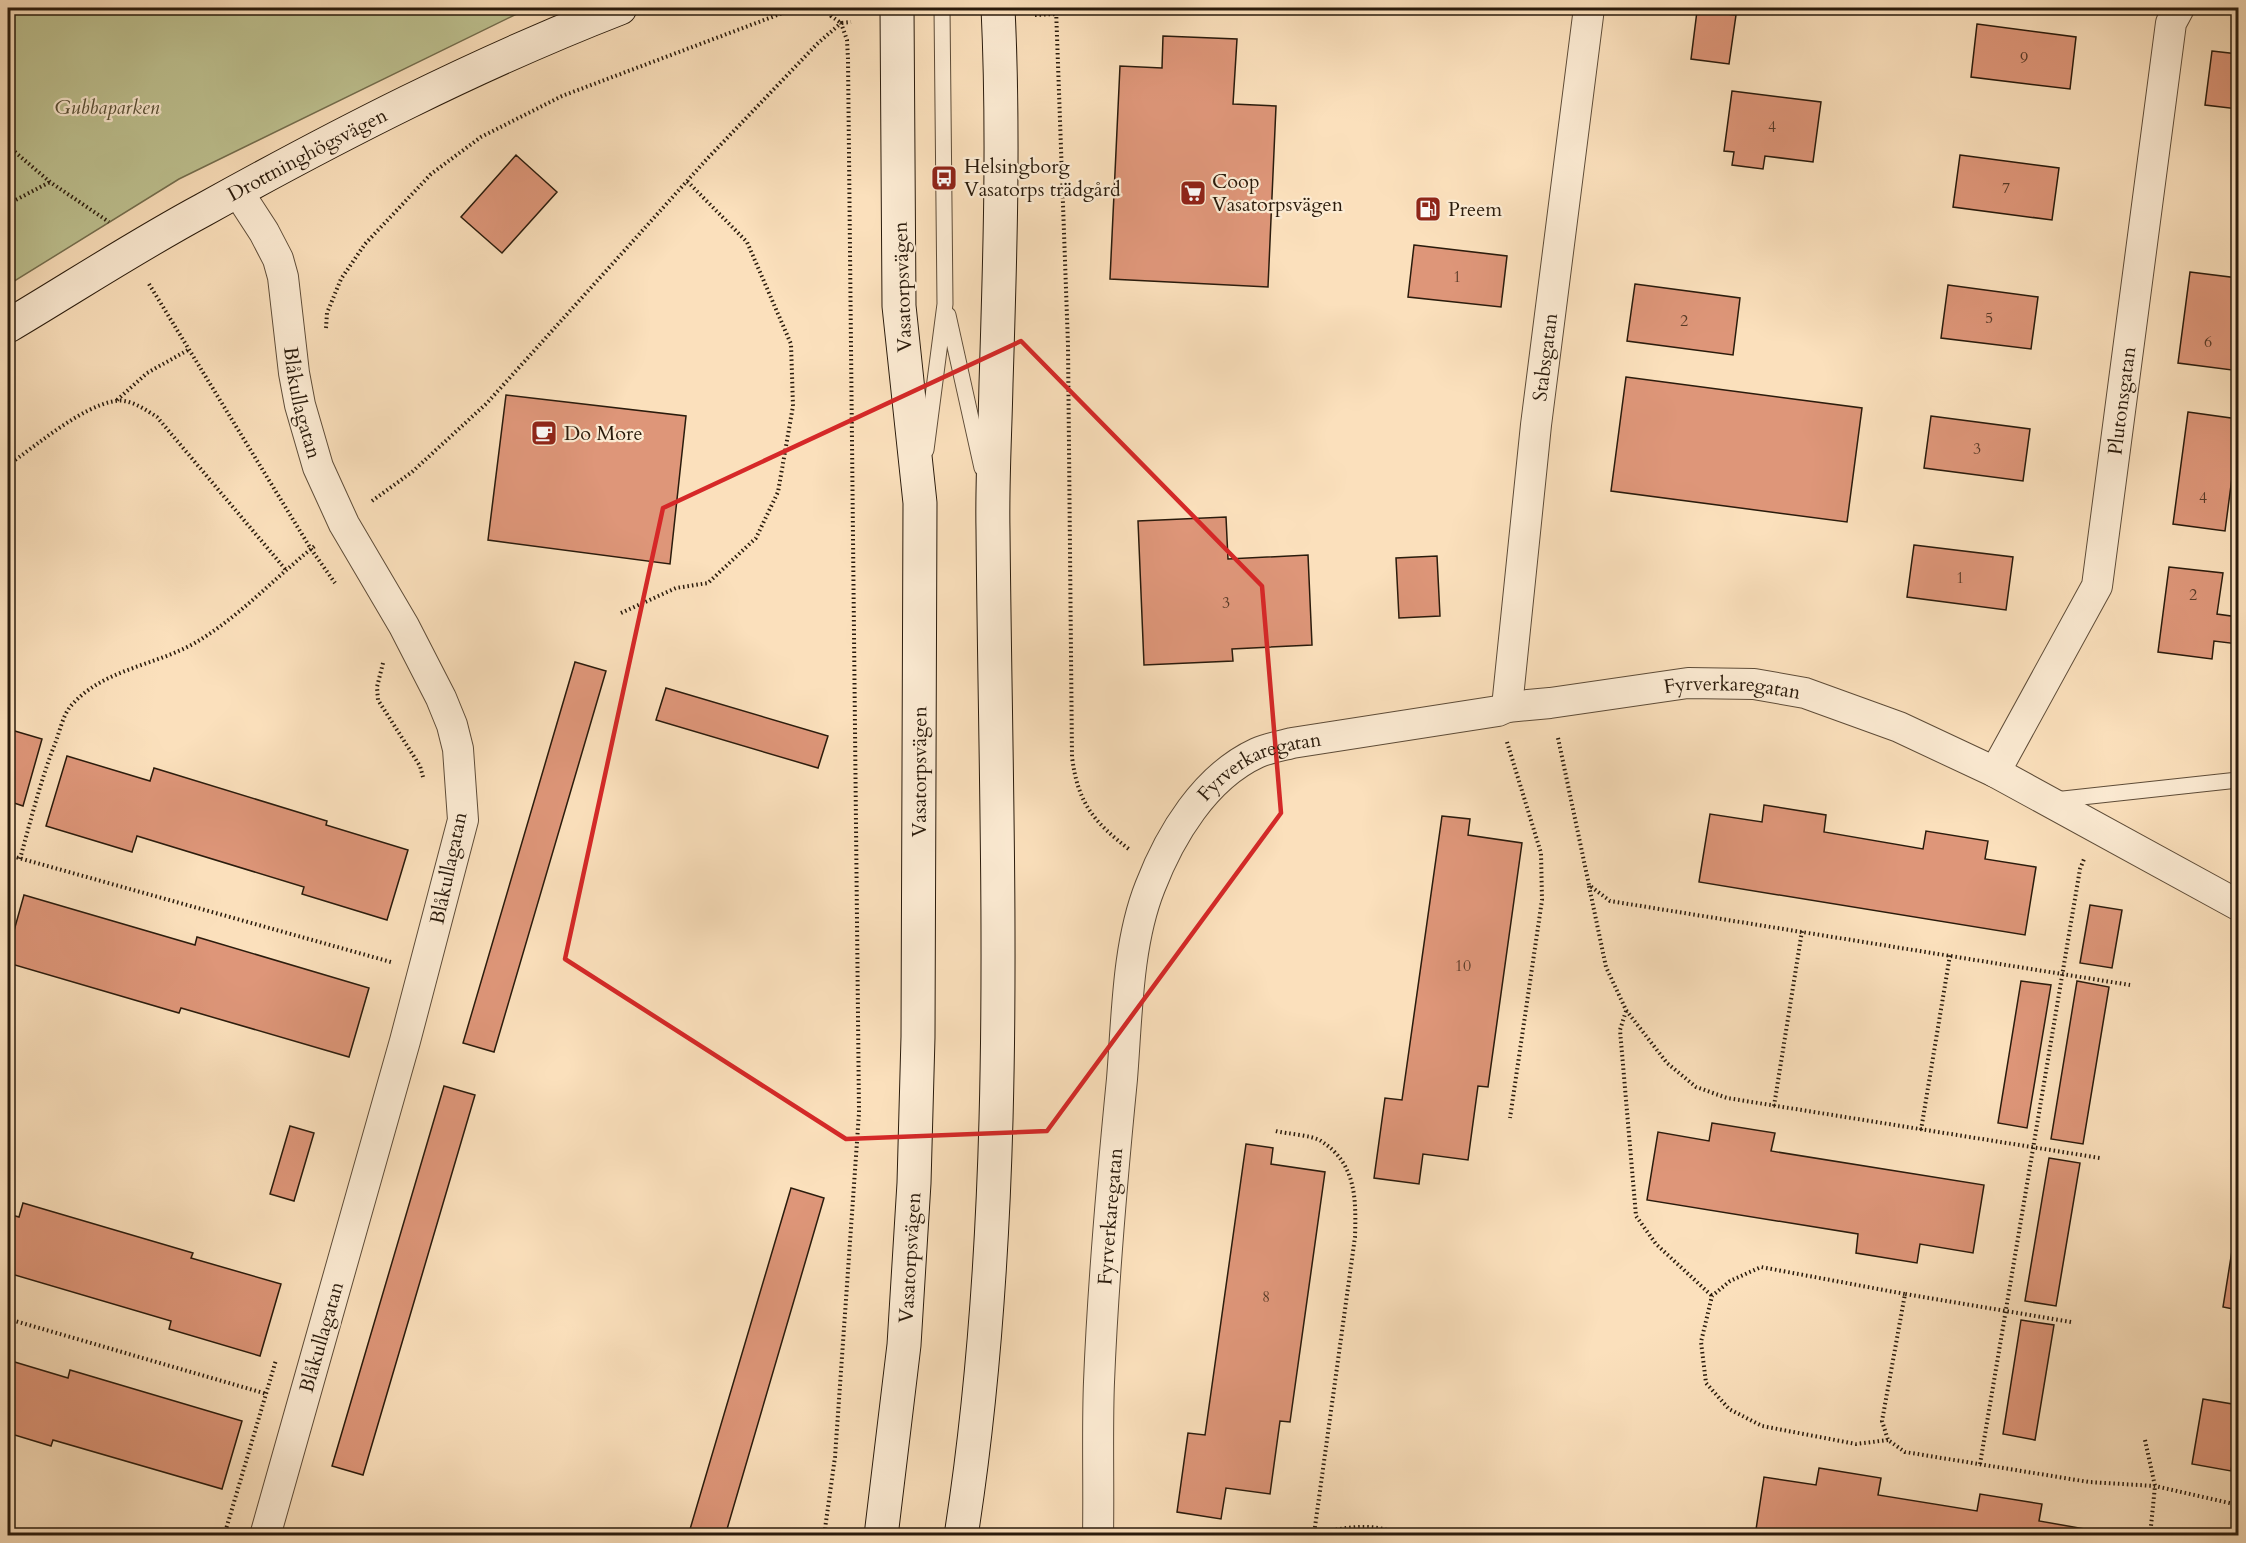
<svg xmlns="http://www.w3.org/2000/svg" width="2246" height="1543" font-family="Cardo,serif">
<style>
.green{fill:#bec291;stroke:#746e4e;stroke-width:1.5}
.building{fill:#de9679;stroke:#2a1b0c;stroke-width:1.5}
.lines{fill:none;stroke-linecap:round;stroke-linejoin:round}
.lane-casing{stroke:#5e4c38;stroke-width:17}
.street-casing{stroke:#5e4c38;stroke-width:32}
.secondary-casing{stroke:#2a1b0c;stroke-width:35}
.path{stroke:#2a1b0c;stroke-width:4;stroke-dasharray:1.5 3;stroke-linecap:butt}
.lane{stroke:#fcebd3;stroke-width:15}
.street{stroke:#fcebd3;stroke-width:30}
.secondary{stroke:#fcebd3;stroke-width:33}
.marked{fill:none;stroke:#d62828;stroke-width:4.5;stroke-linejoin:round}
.labels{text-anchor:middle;stroke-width:4.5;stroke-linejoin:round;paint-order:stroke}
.number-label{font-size:16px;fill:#573a27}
.park-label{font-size:20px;font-style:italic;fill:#564d34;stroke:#fcebd3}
.street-label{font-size:20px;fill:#2a1b0c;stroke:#fcebd3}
.poi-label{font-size:20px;fill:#2a1b0c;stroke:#fcebd3;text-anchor:start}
</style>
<rect width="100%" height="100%" fill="#fbe0bc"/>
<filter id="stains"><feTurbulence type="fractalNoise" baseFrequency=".00333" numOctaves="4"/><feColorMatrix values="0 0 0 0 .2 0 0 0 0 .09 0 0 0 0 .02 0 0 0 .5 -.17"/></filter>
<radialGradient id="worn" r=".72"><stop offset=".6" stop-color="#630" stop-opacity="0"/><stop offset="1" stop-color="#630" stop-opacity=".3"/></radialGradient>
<path class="green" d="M8,8H529L179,179L8,285Z"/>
<path class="building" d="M1697,11L1736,15L1729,64L1691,59Z
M1977,24L2076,37L2070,89L1971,77Z
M1163,36L1237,39L1233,104L1276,106L1268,287L1110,279L1120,66L1162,68Z
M2212,51L2238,54V109L2205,105Z
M1732,91L1821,102L1813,162L1765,156L1763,169L1732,165L1734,152L1724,151Z
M516,155L557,192L502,253L461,217Z
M1960,155L2059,168L2052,220L1953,207Z
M1414,245L1507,256L1501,307L1408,297Z
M2190,272L2238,278V319L2232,370L2178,363Z
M1635,284L1740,298L1733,355L1627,341Z
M1948,285L2038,297L2031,349L1941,338Z
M1626,377L1862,408L1847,522L1611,491Z
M506,395L686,416L670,564L488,540Z
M2188,412L2238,419V470H2233L2225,531L2173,524Z
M1931,416L2030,429L2023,481L1924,468Z
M1226,517L1228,559L1308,555L1312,645L1232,649L1233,661L1144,665L1138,521Z
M1914,545L2013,557L2006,610L1907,597Z
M1437,556L1440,616L1399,618L1396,558Z
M2169,567L2223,573L2217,614L2238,617V644L2214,641L2212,659L2158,652Z
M575,662L606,671L494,1052L463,1043Z
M666,688L828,736L818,768L656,720Z
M8,729L42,739L23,806L8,801Z
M67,756L150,781L154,768L327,821L326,825L408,850L387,920L302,894L304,887L137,836L132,852L46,826Z
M1764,805L1826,815L1824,832L1923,849L1926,831L1988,841L1985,859L2036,867L2025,935L1699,882L1710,814L1762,822Z
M1442,816L1470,819L1468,835L1522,843L1488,1087L1478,1086L1468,1160L1423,1154L1419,1184L1374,1178L1385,1098L1402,1100Z
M24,895L195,945L197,937L369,988L349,1057L181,1008L179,1013L8,963V952Z
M2090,905L2122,910L2112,968L2080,963Z
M2021,981L2051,985L2027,1128L1998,1123Z
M2077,981L2109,987L2083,1144L2051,1139Z
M444,1086L475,1095L363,1475L332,1466Z
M1712,1123L1775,1133L1771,1151L1984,1185L1973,1253L1920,1244L1917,1263L1856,1253L1858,1234L1647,1200L1658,1132L1709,1141Z
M290,1126L314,1133L294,1201L270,1194Z
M1246,1144L1273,1148L1271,1164L1325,1172L1290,1422L1280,1421L1270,1494L1226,1488L1221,1519L1177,1512L1188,1433L1205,1435Z
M2049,1158L2080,1163L2056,1306L2025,1301Z
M791,1188L824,1198L725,1536H688Z
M23,1203L193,1253L191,1258L281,1284L260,1356L169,1329L171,1321L8,1273V1214L19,1217Z
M2235,1232H2238V1310L2223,1307Z
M2021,1320L2054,1325L2035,1440L2003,1434Z
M8,1360L68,1378L70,1370L242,1421L222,1489L53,1440L51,1446L8,1433Z
M2203,1399L2238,1405V1426L2231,1471L2192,1464Z
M1819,1468L1881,1478L1878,1495L1977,1511L1980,1494L2042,1504L2039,1521L2091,1530L2090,1536H1755L1764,1477L1816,1485Z"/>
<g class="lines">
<defs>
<path id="lane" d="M948,315L982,468
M926,450L945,304L942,8
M2054,800L2238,780"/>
<g id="street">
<path id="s1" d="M238,192L264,232L278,259L283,277L294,373L300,405L318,467L344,524L404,626L441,698L452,725L458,749L463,820L405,1041L265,1536"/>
<path id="s2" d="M1507,707L1536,425L1589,8"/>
<path id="s3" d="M1995,772L2097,586L2171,23L2179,8"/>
<path id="s4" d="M1098,1536C1099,1484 1097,1433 1099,1382C1103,1281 1112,1180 1122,1079C1127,1018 1127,945 1150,887C1170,835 1205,777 1257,753C1268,748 1281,746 1292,743L1498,711L1507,707L1550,703L1688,683L1754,684L1805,693L1899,727L1995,772L2238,905"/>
</g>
<g id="secondary">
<path id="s5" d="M8,326C72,288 136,246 203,210C338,135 476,64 620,8"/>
<path id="s6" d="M881,1536L904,1345L914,1183L918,1037L920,503L899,306L897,8"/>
<path d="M961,1536C1013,1203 996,865 993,530C992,482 995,433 996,384C1000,259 1004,133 998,8"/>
</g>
</defs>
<use href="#lane" class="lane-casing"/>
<use href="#street" class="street-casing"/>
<use href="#secondary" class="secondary-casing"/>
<path class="path" d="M826,8L831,16L841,23L851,22
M1056,8L1068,345L1072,757C1078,804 1094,822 1130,850
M1035,15L1056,14
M8,146L50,182L109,222
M8,204L50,182
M149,284L311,549L335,583
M326,328L327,313L341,279L365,244L431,174L481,137L562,96L780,14L801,8
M117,400L147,373L188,350
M8,465C36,446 82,406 115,401C129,398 146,410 157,417L286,570
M372,501L412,472L487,403L706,160L817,44L841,23L847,40L848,59L859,1113L835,1457L824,1536
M621,613L676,588L708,583L756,538L778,492L793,406L791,344L747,242L687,181
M383,663L377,687L378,700L420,766L423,777
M1558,738L1589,885L1610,901L2130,985
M1507,742L1541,853L1542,900L1510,1118
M8,855L391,962
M20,859C31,819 41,779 56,741C60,730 63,716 70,707C103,667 161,666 203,638C244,612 278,575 316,545
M1589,886L1606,967L1626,1010L1667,1063L1696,1087L1727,1098L2100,1158
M1626,1011L1620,1030L1636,1216L1656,1244L1712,1296
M1774,1106L1802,931
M1921,1130L1950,955
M1276,1131C1287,1134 1312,1135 1321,1141C1357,1164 1356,1200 1355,1237L1314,1534
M8,1319L267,1394
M2071,1322L1905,1294L1882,1421L1888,1440L1905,1452L2089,1482L2155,1486L2238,1505
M1888,1440L1856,1444L1762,1426L1729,1409L1706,1383L1701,1342L1712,1296L1730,1281L1761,1267L1905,1294
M2145,1440L2155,1486L2150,1536
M1980,1464L2080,869L2084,859
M224,1536L276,1360
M1305,1536C1333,1530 1374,1519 1400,1536"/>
<use href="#lane" class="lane"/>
<use href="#street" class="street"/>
<use href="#secondary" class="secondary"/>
</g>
<path class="marked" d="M1021,341L1262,586L1281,813L1047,1131L846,1139L565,959L663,508Z"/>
<defs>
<symbol id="bus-square" viewBox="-11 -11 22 22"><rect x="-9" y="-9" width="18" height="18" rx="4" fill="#8f2418" stroke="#fcebd3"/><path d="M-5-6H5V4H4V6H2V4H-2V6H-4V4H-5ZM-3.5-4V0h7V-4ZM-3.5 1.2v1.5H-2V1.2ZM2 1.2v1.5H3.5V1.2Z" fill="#fff"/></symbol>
<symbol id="supermarket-square" viewBox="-11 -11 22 22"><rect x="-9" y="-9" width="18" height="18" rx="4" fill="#8f2418" stroke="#fcebd3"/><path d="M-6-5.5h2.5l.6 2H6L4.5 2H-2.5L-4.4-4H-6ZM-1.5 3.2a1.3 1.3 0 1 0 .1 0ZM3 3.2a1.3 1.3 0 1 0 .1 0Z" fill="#fff"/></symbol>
<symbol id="fuel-square" viewBox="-11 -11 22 22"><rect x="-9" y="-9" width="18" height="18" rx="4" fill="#8f2418" stroke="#fcebd3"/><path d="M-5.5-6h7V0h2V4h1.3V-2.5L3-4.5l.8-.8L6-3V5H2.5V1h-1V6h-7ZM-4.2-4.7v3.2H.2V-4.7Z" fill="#fff"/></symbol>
<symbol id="cafe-square" viewBox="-11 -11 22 22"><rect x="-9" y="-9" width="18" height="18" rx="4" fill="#8f2418" stroke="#fcebd3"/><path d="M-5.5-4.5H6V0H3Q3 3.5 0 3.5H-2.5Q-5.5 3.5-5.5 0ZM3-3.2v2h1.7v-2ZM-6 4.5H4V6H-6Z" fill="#fff"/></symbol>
</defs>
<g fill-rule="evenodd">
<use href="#bus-square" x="929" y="163" width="30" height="30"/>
<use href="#supermarket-square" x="1178" y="178" width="30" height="30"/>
<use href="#fuel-square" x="1413" y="194" width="30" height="30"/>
<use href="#cafe-square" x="529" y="418" width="30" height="30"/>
</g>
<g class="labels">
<g class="number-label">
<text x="2024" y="63">9</text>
<text x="1772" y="132">4</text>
<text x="2006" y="193">7</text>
<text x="1457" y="282">1</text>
<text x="1989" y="323">5</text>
<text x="1684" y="326">2</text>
<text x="2208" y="347">6</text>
<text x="1977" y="454">3</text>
<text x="2203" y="503">4</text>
<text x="1960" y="583">1</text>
<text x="2193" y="600">2</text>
<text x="1226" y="608">3</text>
<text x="1463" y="971">10</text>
<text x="1266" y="1302">8</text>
</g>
<g class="park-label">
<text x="107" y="114">Gubbaparken</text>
</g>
<g class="street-label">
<text dy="7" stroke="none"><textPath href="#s5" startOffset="345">Drottninghögsvägen</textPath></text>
<text transform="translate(902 287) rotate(-92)" y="7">Vasatorpsvägen</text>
<text dy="7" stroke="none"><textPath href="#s2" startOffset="352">Stabsgatan</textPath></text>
<text dy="7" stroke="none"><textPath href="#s3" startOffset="399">Plutonsgatan</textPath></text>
<text dy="7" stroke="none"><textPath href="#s1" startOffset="224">Blåkullagatan</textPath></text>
<text dy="7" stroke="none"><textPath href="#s4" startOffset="1310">Fyrverkaregatan</textPath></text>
<text dy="7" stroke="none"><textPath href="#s4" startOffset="825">Fyrverkaregatan</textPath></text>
<text dy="7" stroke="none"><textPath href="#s6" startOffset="766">Vasatorpsvägen</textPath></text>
<text transform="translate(448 868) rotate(-78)" y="7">Blåkullagatan</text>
<text dy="7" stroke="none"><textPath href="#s4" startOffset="320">Fyrverkaregatan</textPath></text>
<text dy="7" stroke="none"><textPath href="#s6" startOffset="280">Vasatorpsvägen</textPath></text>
<text transform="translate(321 1337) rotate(-74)" y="7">Blåkullagatan</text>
</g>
<g class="poi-label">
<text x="964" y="173">Helsingborg<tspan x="964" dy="23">Vasatorps trädgård</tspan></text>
<text x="1212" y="188">Coop<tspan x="1212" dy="23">Vasatorpsvägen</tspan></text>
<text x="1448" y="216">Preem</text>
<text x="564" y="440">Do More</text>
</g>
</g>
<rect width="2246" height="1543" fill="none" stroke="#fbe0bc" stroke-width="30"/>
<rect x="9" y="9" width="2228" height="1525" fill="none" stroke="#2a1b0c" stroke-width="3"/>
<rect x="15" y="15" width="2216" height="1513" fill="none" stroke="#2a1b0c" stroke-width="1.5"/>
<rect width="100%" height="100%" filter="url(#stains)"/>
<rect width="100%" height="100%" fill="url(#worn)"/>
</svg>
